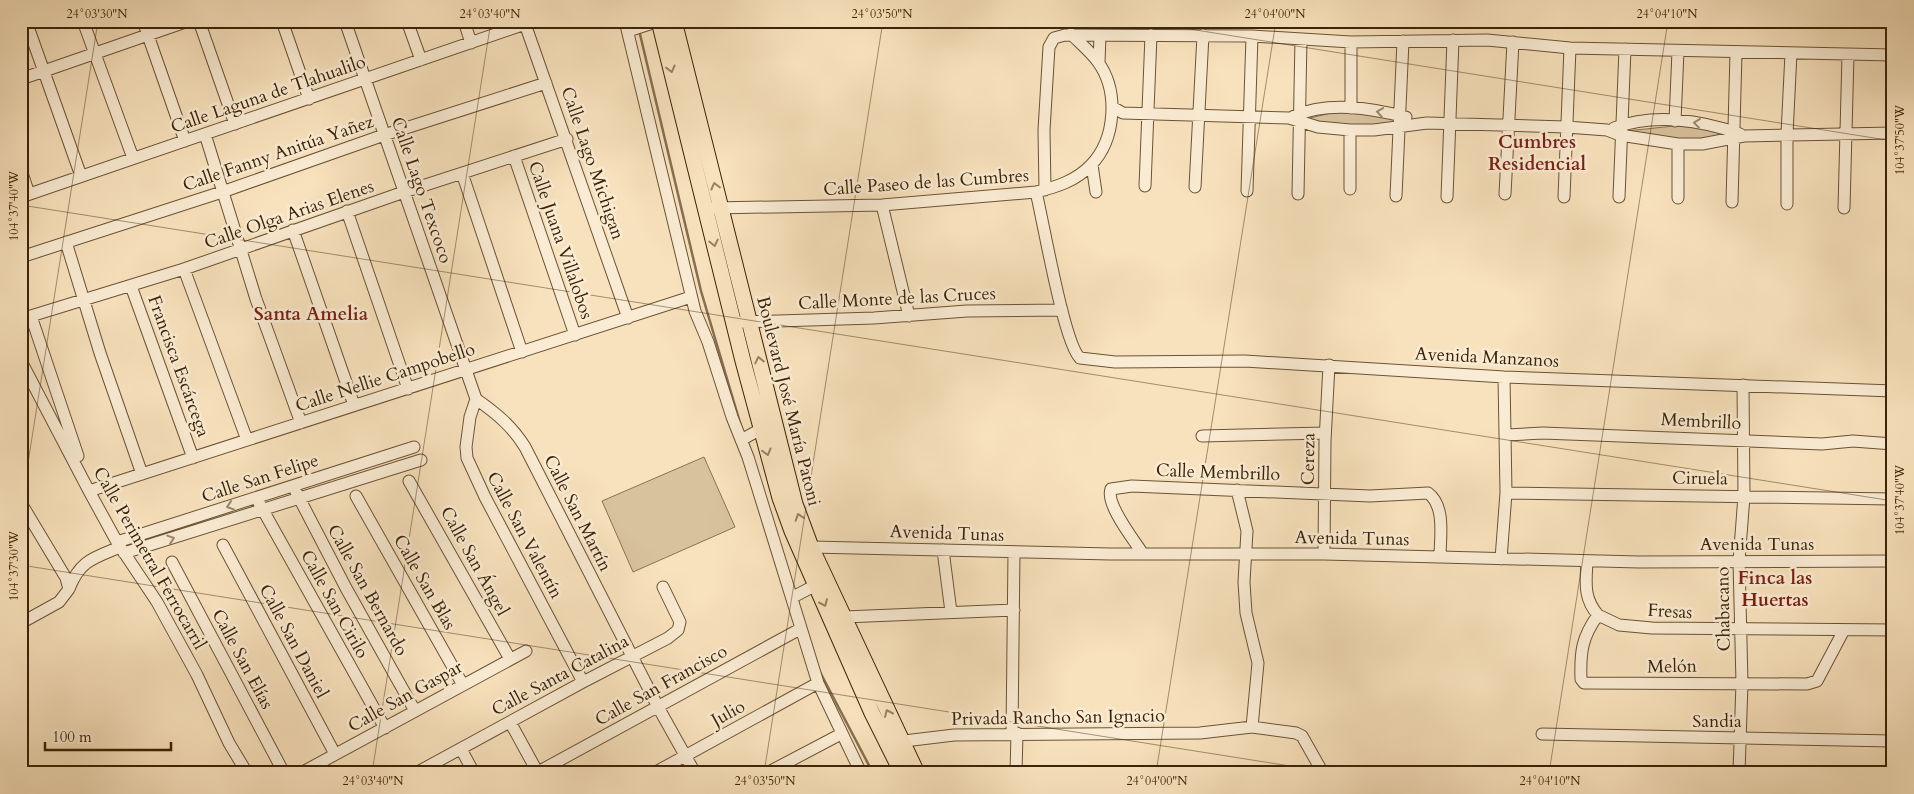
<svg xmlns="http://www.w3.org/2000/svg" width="1914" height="794" font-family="Cardo,serif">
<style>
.green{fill:#d8c29e;stroke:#8a7252}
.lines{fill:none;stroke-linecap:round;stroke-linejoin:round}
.stream{stroke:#866f4f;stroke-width:2.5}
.minor-casing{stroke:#6b5334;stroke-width:13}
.major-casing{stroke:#3c2307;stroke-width:17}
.minor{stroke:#faecd4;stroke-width:11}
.major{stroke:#f8e2bd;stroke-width:15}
.oneway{stroke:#9a8262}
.oneway2{stroke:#9b886e}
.ticks{fill:none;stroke:#3c2307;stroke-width:1;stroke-opacity:0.45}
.labels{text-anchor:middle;stroke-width:5;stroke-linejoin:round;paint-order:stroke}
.street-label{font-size:18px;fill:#3c2307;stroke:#faecd4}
.neighbourhood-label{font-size:19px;font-weight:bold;fill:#7a1f14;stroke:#faecd4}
.neatline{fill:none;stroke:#3c2307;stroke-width:2}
.ticks-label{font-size:12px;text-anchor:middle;fill:#3c2307}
</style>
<rect width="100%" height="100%" fill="#f8e2bd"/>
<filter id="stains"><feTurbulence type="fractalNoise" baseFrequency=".004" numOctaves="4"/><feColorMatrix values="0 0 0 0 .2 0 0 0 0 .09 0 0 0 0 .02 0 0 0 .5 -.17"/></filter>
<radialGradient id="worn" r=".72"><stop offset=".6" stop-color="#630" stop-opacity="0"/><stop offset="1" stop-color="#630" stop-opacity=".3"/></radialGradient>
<path class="green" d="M1335,112L1370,113L1400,122C1366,128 1340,130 1306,119Z
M1674,126H1698L1729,134C1686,143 1669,140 1626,131Z
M704,457L735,527L633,572L602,501Z"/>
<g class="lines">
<path class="stream" d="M639,30L701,291L741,426
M820,672L873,773"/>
<defs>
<path id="minor" d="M26,21L81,176
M83,21L133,158
M143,21L185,141
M199,21L235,124
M282,21L309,99
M345,21L476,399
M407,21L421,60
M464,21L471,43
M524,21L628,318
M625,21L695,311L708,342L732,417L748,457L818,683L861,773
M628,31L659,21
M1099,62L1100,36
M21,79L188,21
M1112,107L1123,113L1289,118L1318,127L1350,130H1374L1427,123L1566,127L1607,130L1620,135L1678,144H1702L1744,136L1893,133
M1351,108V42
M1294,116C1329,101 1370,108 1406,117
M1675,121L1678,51
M1614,128C1654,113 1701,120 1740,134
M205,134L256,299L301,423
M1678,144V198
M514,156L575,335
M1092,165L1096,192
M21,170L29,194
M462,173L522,352
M1145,186L1151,35
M1195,187L1203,35
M1350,189V130
M1045,190L1044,130L1049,47L1054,38L1065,35L1252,36L1351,42L1487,40L1570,48L1893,55
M1247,191L1252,36
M1036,192C1043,220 1064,344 1080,358L1115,362L1245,361L1504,377L1893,391
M1298,194L1301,39
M1505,194L1513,42
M1396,196L1403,41
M21,197L525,24
M1447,197L1453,40
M1564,197L1570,48
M1619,197L1625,49
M1732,202L1736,53
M1787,204V134L1791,53
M882,205L909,316
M713,208L882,205L1036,192C1056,187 1076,181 1091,165C1116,139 1119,91 1098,62C1091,52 1080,43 1071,34
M1844,208L1848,55
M347,211L408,389
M293,230L354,405
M66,242L100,353L142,474
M21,257L222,192L384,135L546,83
M184,269L247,440
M131,286L193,458
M31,316L78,456
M21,319L184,269L404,192L567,139
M742,322L874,318L967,311L1062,310
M21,361L89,491L117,542L157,602L197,675L229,743L247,773
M476,399C496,413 512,426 525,447L658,707L695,773
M476,399L470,417L466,447L467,458L485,497L583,682
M1507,435L1543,433L1822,444L1853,441L1893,444
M1202,436L1325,433
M741,440L761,429
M409,481L510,659
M89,491L691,297
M296,492L346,588L415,711
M1506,493L1893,499
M356,496L463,685
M21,503L66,578L69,589L59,602L21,623
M259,503L385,728
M117,542L414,447
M223,545L335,754
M811,547L1110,554H1324L1639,562L1893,561
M943,550L951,612
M124,553L421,460
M1143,554C1134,540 1105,504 1111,489L1132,486L1370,496L1428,493C1446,506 1440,538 1440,557
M1324,554L1325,441L1329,365
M1501,559L1506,493L1504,377
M1587,561C1586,582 1583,598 1598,615C1582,637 1580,652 1581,679L1584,683L1807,684L1817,681L1844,630
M172,562L284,773
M69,589C80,560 94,558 120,547
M793,597L816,585
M1598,615L1619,625L1652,628L1893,630
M844,617L1014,610
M510,722L538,773
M1252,727L1296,733L1302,736L1323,773
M1012,733L1014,552
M1542,734L1893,741
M896,742L954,735L1200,733L1252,727L1258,663L1246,613L1244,582L1247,531L1237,490
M461,749L474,773
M538,772L800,629
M301,773L526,651
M416,773L583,682L668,638L678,630L680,622L663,587
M654,773L818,683
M767,773L841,734
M1016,773L1017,733
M1739,773L1742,683L1739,561L1744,496L1743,385"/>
<path id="major" d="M659,21L743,361L780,498L792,531L872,713L902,773
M674,21L795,504L811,547L917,773"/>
</defs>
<use href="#minor" class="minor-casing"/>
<use href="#major" class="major-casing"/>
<use href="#minor" class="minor"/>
<use href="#major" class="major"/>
</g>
<defs><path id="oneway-chevron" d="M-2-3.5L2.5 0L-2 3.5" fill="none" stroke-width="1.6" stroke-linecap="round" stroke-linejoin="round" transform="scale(1.25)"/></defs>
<g class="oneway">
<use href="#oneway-chevron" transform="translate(671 69) rotate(76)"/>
<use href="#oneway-chevron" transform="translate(715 186) rotate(-104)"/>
<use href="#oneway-chevron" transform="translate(714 243) rotate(77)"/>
<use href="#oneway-chevron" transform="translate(759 360) rotate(-103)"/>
<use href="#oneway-chevron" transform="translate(767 452) rotate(75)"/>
<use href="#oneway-chevron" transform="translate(799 517) rotate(-109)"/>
<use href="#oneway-chevron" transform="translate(824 603) rotate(66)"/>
<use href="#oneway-chevron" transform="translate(888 713) rotate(-114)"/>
</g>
<g class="oneway2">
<use href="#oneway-chevron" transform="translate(1380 112) rotate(-171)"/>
<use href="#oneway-chevron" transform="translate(1697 123) rotate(-173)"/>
<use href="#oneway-chevron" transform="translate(230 506) rotate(162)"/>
<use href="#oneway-chevron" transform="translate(171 539) rotate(-18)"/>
</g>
<path class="ticks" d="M1139,21L1893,141M21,205L1893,501M21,507L98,21M21,565L1334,773M372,773L491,21M764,773L883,21M1156,773L1276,21M1549,773L1668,21"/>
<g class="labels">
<g class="street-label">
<text transform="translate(268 94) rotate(-19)" y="6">Calle Laguna de Tlahualilo</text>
<text transform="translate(278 153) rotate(-19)" y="6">Calle Fanny Anitúa Yañez</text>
<text transform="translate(593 163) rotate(71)" y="6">Calle Lago Michigan</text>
<text transform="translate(926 182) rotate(-4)" y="6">Calle Paseo de las Cumbres</text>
<text transform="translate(422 190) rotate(71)" y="6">Calle Lago Texcoco</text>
<text transform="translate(289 214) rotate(-19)" y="6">Calle Olga Arias Elenes</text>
<text transform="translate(561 240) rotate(71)" y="6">Calle Juana Villalobos</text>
<text transform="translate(897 298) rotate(-3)" y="6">Calle Monte de las Cruces</text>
<text transform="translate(1487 357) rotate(3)" y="6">Avenida Manzanos</text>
<text transform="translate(179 366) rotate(70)" y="6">Francisca Escárcega</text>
<text transform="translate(385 377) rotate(-18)" y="6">Calle Nellie Campobello</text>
<text transform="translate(789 401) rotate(76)" y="6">Boulevard José María Patoni</text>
<text transform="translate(1701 421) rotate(3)" y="6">Membrillo</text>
<text transform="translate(1308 459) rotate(-89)" y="6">Cereza</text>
<text transform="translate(1218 472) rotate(2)" y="6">Calle Membrillo</text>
<text transform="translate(260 478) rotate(-18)" y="6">Calle San Felipe</text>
<text transform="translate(1700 478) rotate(1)" y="6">Ciruela</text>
<text transform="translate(578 513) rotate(63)" y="6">Calle San Martín</text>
<text transform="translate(947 533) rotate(2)" y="6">Avenida Tunas</text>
<text transform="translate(525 535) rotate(62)" y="6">Calle San Valentín</text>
<text transform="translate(1352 538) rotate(1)" y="6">Avenida Tunas</text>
<text x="1757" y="550">Avenida Tunas</text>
<text transform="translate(150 558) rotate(60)" y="6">Calle Perimetral Ferrocarril</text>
<text transform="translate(475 561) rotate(61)" y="6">Calle San Ángel</text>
<text transform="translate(425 582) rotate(60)" y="6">Calle San Blas</text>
<text transform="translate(368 590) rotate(61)" y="6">Calle San Bernardo</text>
<text transform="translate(335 604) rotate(61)" y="6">Calle San Cirilo</text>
<text transform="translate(1723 609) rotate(-91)" y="6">Chabacano</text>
<text transform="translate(1670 611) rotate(3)" y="6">Fresas</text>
<text transform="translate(294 641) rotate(62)" y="6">Calle San Daniel</text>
<text transform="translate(243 659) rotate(62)" y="6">Calle San Elías</text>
<text transform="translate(1672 666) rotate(-1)" y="6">Melón</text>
<text transform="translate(560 675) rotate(-28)" y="6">Calle Santa Catalina</text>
<text transform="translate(661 685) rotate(-29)" y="6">Calle San Francisco</text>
<text transform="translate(405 696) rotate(-29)" y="6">Calle San Gaspar</text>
<text transform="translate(728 713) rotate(-29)" y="6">Julio</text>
<text transform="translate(1058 717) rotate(-1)" y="6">Privada Rancho San Ignacio</text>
<text x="1717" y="727">Sandia</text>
</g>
<g class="neighbourhood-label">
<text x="1537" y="148">Cumbres<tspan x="1537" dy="22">Residencial</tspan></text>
<text x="311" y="320">Santa Amelia</text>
<text x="1775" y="584">Finca las<tspan x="1775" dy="22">Huertas</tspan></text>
</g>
</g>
<rect width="1914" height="794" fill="none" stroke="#f8e2bd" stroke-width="55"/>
<path d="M45 742v8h126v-8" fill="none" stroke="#3c2307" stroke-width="2.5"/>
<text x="52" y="742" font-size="15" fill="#3c2307" stroke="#faecd4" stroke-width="4" paint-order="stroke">100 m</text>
<rect x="28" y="28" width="1858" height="738" class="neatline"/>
<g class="ticks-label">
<text x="97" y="18">24°03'30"N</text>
<text x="490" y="18">24°03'40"N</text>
<text x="882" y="18">24°03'50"N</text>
<text x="1275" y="18">24°04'00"N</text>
<text x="1667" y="18">24°04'10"N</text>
<text transform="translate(1900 140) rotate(-90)" y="4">104°37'50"W</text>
<text transform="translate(14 206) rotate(-90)" y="4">104°37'40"W</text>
<text transform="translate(1900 500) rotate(-90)" y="4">104°37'40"W</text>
<text transform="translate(14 566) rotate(-90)" y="4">104°37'30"W</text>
<text x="373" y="785">24°03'40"N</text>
<text x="765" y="785">24°03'50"N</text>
<text x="1157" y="785">24°04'00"N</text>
<text x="1550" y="785">24°04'10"N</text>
</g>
<rect width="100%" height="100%" filter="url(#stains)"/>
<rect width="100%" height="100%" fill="url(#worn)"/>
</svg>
